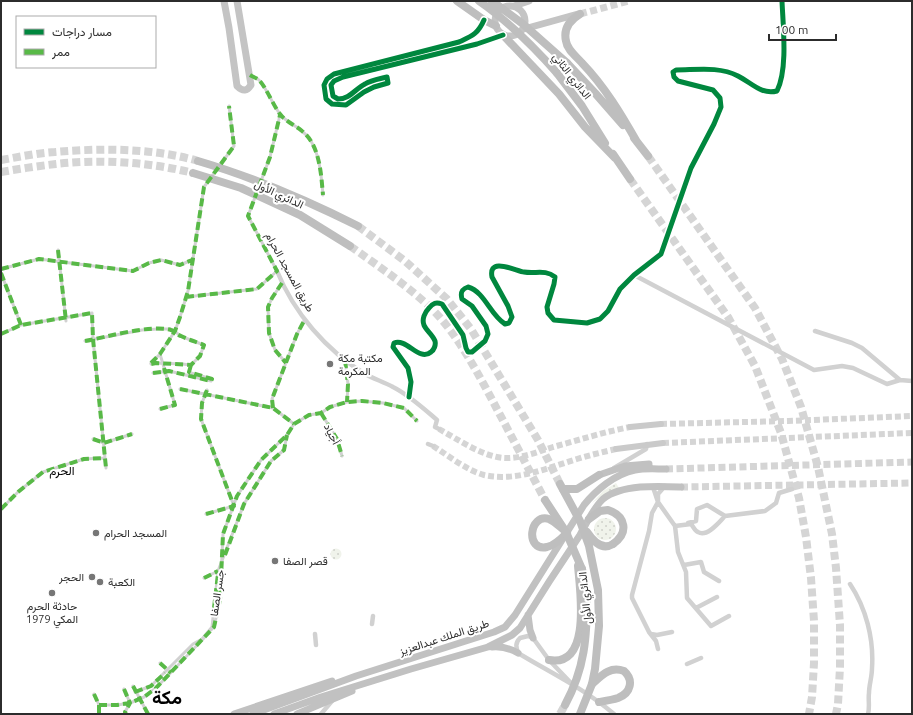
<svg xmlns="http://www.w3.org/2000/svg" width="913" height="715" font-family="Ubuntu,Vazirmatn,sans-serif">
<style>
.green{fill:url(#green-dots)}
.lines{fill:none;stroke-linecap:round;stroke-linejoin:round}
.secondary-tunnel{stroke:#d5d5d5;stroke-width:6;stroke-dasharray:6 3;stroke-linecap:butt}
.primary-tunnel{stroke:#d5d5d5;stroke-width:7;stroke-dasharray:7 3.5;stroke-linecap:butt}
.trunk-tunnel{stroke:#d5d5d5;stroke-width:7;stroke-dasharray:7 3.5;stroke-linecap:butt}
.motorway-tunnel{stroke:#d5d5d5;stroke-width:8;stroke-dasharray:8 4;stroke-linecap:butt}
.pedestrian{stroke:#d1d1d1;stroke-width:3}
.minor{stroke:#d1d1d1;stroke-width:4.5}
.secondary{stroke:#cacaca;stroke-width:6}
.primary{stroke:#c4c4c4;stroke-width:7}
.trunk{stroke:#c1c1c1;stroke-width:7}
.motorway{stroke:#bebebe;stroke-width:8}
.pedestrian-bridge{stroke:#d1d1d1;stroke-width:3}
.motorway-bridge{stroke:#bebebe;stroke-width:8}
.quiet{stroke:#58b947;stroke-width:4;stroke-dasharray:8 4;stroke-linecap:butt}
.cycleway-casing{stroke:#fff;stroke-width:8}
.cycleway{stroke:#00873e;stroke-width:5}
.poi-dot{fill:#767676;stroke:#fff;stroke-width:1.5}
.labels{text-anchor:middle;stroke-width:4;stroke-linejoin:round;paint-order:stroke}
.street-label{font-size:11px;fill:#2c2c2c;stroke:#fff}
.poi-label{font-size:11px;fill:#2c2c2c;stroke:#fff;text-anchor:start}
.neighbourhood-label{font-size:12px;fill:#000;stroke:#fff}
.town-label{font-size:19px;font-weight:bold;fill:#000;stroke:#fff}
</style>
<defs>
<pattern id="green-dots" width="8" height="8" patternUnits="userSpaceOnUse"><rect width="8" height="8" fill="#f0f3eb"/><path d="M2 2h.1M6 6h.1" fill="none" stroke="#ced0ca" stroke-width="1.8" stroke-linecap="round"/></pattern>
</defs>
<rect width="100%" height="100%" fill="#fff"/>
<path class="green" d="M616,483L619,488L605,494L592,503L603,491Z
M594 529a11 11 0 1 1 22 0a11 11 0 1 1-22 0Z
M330.5 554a5.5 5.5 0 1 1 11 0a5.5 5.5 0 1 1-11 0Z"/>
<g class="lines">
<path class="secondary-tunnel" d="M661,424L788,421L912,416
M439,429C457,439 482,456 503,458C520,459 537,452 553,447C579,440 604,432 630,427
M663,443L912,433
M433,446C449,456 466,470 484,475C516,482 547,468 577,459C590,455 603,452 616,449"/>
<path class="primary-tunnel" d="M580,14L629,1"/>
<path class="trunk-tunnel" d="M666,469L912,462
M681,487L912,483"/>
<path class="motorway-tunnel" d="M648,156L755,308L782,359L801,407L818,467L832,534L836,568L840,625V667L838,704L836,714
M1,160C19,157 37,153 55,152C102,148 153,148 198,161
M1,172C19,169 38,166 56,164C101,159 149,162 193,173
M630,179L728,317L755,366L781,433L799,498L806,537L811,578L814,621V663L812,697L809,714
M358,226L405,261L447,299L471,329L538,440L560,484
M350,246C377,265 405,284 430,307C458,334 480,377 498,411C514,441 529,470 545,500
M560,714L565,705"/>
<path class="pedestrian" d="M250,75C253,77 257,78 259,80C266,87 273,105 280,114C286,122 295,125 302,131C320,145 321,174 323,195
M1,269L39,259L133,271L149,263L161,260L180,265L192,260
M1,273L21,325
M282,283L272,298L268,307L269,333L275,350L286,363
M186,297L257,289L277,271L248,216L270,157L280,115
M1,334L21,325L92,313L93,339L106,468
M85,341L142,330L159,329H170L175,331L180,336L204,345L200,356L191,365L182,364
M160,354L175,405L160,409
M345,360L348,384L347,402
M151,363L160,354L175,331L180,317L188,291L204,187L234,146L229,106
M191,373L189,372L191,365
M180,389L273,408L294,424
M273,408L272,399L297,334L304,321
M321,413L337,439L342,456
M93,439L104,443L132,434
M284,450L287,435
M1,509L18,492L43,472L84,459L104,458
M206,514L234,506L201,419L202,403L207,390
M204,578L218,571
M211,630L214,627L220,600L223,534L237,496L261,460L287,435L294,424L309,415L321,413L330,407L347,402L362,401L383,403L404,408L417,421
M160,663L168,670
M124,689L130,703L125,712L126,714
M94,694L99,705V714
M99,705H117L130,703L144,697L156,688L204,638"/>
<path class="minor" d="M484,20C478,34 472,36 459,42L334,74L327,79L324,85L326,99L332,104L346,105L364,92L374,87L388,83L387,77C379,79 371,80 365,84C355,89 350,99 338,99L333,96L331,85L334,81L343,77L477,44L503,35
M277,271C294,313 326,350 365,374C374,379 384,382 393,387C409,395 423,408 437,420L435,427L439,429
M634,275L814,370L842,366L853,368L887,384L900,380
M815,331L852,343L862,348L900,380L912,381
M409,397L411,382L408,368L393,347L394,343C407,338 419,362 431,352C434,350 436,345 435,341C431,331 420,328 424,316C425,313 426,311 429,308C433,303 436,302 442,304L463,335L466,348L468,352H472L485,341L488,334L486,326L472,306L462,299C460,292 462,289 468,287C485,292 490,315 505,324L509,323L512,317L508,306L492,277C488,256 516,271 524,272C536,274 545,269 555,277L554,284L547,307L548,313L554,320L587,323L600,319L608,311L620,289L634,275L661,254L691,168L714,124L721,107L720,98L713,90L678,81L674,77L673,72L676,70C696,70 719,66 738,76C752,83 761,95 777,91C788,69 783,26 782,1
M428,444L433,446
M614,468L646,449L647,444
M653,487L658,502L675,526L678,552L686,572L687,598L711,626L729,616
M688,523L696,521L697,509L707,505L725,516
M675,526L691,524C693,526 695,531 698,532C707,538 720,521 725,516L765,511L776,503L779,493L792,489
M684,565L701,562L704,572L719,581
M850,584C866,608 874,639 872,668C872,677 869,685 869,693C868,700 870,707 868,714
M696,608L717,597
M372,624L373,616
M315,634L316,645
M651,634L657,635L672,632
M658,649L656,641L649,632L632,598V595L649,531L652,513L658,502V494L665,486
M687,664L701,658
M571,683L549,660L533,638L528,636L520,638C515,643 516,647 518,653C551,673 585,689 614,714
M321,714L332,701"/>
<path class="secondary" d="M630,427L661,424
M616,449L663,443"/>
<path class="primary" d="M224,1L229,28L237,86C243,92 247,91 251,85L237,1
M495 21a15 15 0 1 1 30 0a15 15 0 1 1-30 0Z
M514,6L529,1
M524,29L578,14"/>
<path class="trunk" d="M599,475L625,466L649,464
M528,615L530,630L533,638
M492,647C502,646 509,648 518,653
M234,714L332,681
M253,714L356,676L494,632L505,627L515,615L584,505C596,490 615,474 635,470C645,468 656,469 666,469
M274,714L321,697L411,669L488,647L512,635L520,628C539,597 559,566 580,535C586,524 594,507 603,499C622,484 659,486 681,487
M297,714L352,691"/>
<path class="motorway" d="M457,1L484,20L496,26
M580,14C570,20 563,28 566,41C567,50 577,57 582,63C605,87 621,114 637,142
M503,35L559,94L585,127L615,158
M567,63L595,93L623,125
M557,73L582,106L605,143
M634,138L648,156
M613,154L630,179
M563,489H577L599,475
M589,519L600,511L608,510C626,516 629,533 613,544
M564,530C560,527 554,521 549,519C529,513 525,552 547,547C554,546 562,538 567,533
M582,569L587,596
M549,660C592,668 580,590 578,566
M592,684C602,675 610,666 624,671C634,680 631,693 618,698C612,700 605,701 599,702"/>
<path class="pedestrian-bridge" d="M58,250L66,321
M151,364L156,363L182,364
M153,373L169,371L211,381L212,379L191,373
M133,686L148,714
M135,692L151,686L193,644L202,639L212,627L218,571L244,504L271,461L284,450"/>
<path class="motorway-bridge" d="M479,1C508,21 534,47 557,73
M492,1L523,24L567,63
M198,161C253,177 306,200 358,226
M193,173L241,188L300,215L350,246
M560,484L580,521L589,546L598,590L599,626L595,669L592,684L580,714
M545,500L566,532L582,569
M587,532C593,541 602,551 613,544
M565,705C585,668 587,637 587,596"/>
<path class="quiet" d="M250,75C253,77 257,78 259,80C266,87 273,105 280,114C286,122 295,125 302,131C320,145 321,174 323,195
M58,250L66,321
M1,269L39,259L133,271L149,263L161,260L180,265L192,260
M1,273L21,325
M282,283L272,298L268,307L269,333L275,350L286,363
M186,297L257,289L277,271L248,216L270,157L280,115
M1,334L21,325L92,313L93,339L106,468
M85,341C107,337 151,324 171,330C175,331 177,335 181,336C189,340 197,342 204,345L200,356L191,365L156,363L151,364
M345,360L348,384L347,402
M151,363L160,354L175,331L180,317L188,291L204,187L234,146L229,106
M153,373L169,371L211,381L212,379L189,372L191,365
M180,389L273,408L294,424
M273,408L272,399L297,334L304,321
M160,409L175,405L164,368
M321,413L337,439L342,456
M93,439L104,443L132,434
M1,509L18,492L43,472L84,459L104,458
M206,514L234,506L201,419L202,403L207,390
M225,555L244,504L271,461L284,450L287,435
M204,578L218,571
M214,608L218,574
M160,663L171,673
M133,686L148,714
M124,689L130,703L125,712L126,714
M135,692L151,686L165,673
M94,694L99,705V714
M99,705H117L130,703L144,697L156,688L214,627L220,600L223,534L237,496L261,460L287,435L294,424L309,415L321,413L330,407L347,402L362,401L383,403L404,408L417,421"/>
<defs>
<path id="cycleway" d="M484,20C478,34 472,36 459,42L334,74L327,79L324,85L326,99L332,104L346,105L364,92L374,87L388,83L387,77C379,79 371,80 365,84C355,89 350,99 338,99L333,96L331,85L334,81L343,77L477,44L503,35
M409,397L411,382L408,368L393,347L394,343C407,338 419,362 431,352C434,350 436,345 435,341C431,331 420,328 424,316C425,313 426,311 429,308C433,303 436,302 442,304L463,335L466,348L468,352H472L485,341L488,334L486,326L472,306L462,299C460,292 462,289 468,287C485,292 490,315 505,324L509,323L512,317L508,306L492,277C488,256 516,271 524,272C536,274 545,269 555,277L554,284L547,307L548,313L554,320L587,323L600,319L608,311L620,289L634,275L661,254L691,168L714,124L721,107L720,98L713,90L678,81L674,77L673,72L676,70C696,70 719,66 738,76C752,83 761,95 777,91C788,69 783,26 782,1"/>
</defs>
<use href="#cycleway" class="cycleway-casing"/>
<use href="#cycleway" class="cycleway"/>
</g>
<g class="poi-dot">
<circle cx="330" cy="364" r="4"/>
<circle cx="96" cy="533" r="4"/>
<circle cx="275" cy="561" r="4"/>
<circle cx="92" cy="577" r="4"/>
<circle cx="100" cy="582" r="4"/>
<circle cx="52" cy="593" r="4"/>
</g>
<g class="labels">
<g class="street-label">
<text transform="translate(572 76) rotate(52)" y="4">الدائري الثاني</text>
<text transform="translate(279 194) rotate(25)" y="4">الدائري الأول</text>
<text transform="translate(290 272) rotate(61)" y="4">طريق المسجد الحرام</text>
<text transform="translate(332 434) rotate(63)" y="4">أجياد</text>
<text transform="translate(217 593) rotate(-82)" y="4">جسر الصفا</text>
<text transform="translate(585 598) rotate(-96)" y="4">الدائري الأول</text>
<text transform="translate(444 637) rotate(-18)" y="4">طريق الملك عبدالعزيز</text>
</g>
<g class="poi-label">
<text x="338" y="362">مكتبة مكة<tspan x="338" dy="13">المكرمة</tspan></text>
<text x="104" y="537">المسجد الحرام</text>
<text x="283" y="565">قصر الصفا</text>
<text x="84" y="581" text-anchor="end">الحجر</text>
<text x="108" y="586">الكعبة</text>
<text x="52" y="610" text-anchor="middle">حادثة الحرم<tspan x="52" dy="13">المكي 1979</tspan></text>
</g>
<g class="neighbourhood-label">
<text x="62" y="475">الحرم</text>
</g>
<g class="town-label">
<text x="167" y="704">مكة</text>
</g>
</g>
<rect width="913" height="715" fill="none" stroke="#2c2c2c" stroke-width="4"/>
<rect x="16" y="16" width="140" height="52" fill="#ffffff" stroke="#ababab"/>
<rect x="24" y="29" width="20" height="6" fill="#00873e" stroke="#ababab"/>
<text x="52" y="36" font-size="12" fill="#2c2c2c">مسار دراجات</text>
<rect x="24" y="49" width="20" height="6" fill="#58b947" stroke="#ababab"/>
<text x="52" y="56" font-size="12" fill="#2c2c2c">ممر</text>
<path d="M769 34v6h67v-6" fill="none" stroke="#2c2c2c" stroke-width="2"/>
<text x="775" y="34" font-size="12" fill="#2c2c2c" stroke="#ffffff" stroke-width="3" paint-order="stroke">100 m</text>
</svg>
